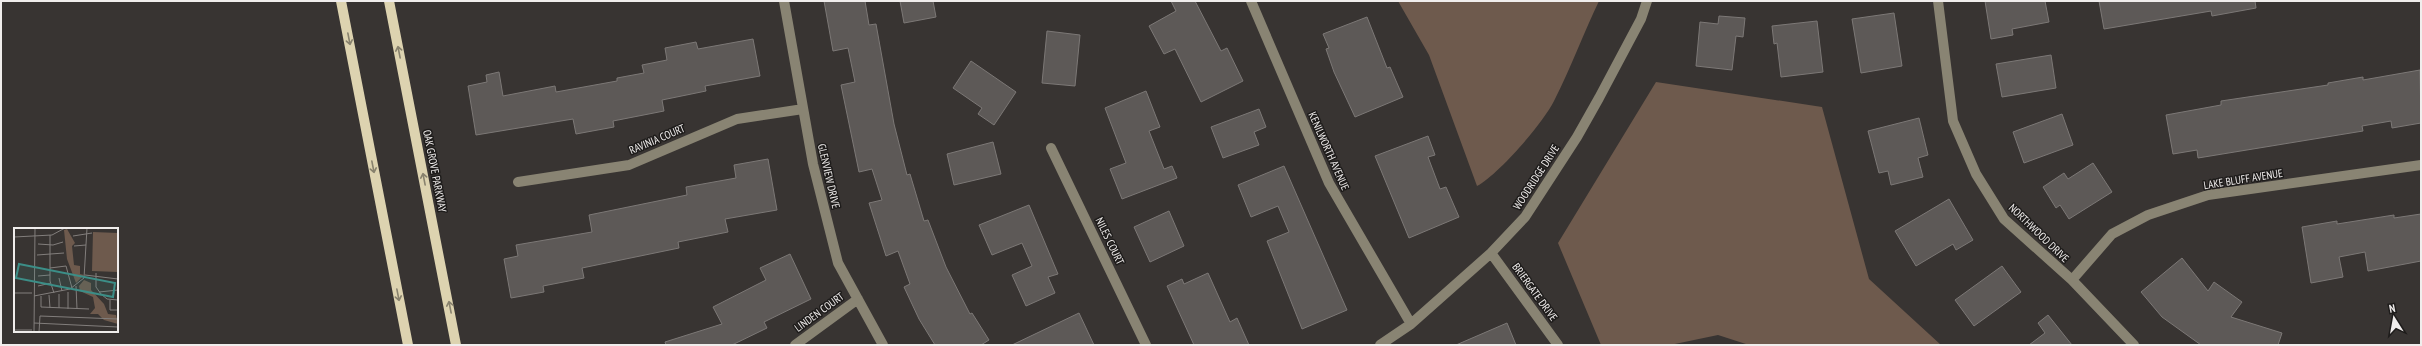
<svg xmlns="http://www.w3.org/2000/svg" width="2422" height="346" font-family="'PT Sans Narrow',sans-serif">
<style>
.green{fill:#6e5a4d}
.building{fill:#5d5957;stroke:#7c7876}
.lines{fill:none;stroke-linecap:round;stroke-linejoin:round}
.minor{stroke:#898473;stroke-width:10}
.major{stroke:#ddd3b0;stroke-width:10}
.oneway{stroke:#87816d}
.labels{text-anchor:middle;stroke-width:3;stroke-linejoin:round;paint-order:stroke}
.street-label{font-size:11px;fill:#f0edec;stroke:#1e1c1b}
.inset-road{fill:none;stroke:#827e7c;stroke-width:1}
.view{fill:#3c8e87;fill-opacity:0.15;stroke:#3c8e87;stroke-width:2}
.inset-edge{fill:none;stroke:#f0edec;stroke-width:2}
</style>
<rect width="100%" height="100%" fill="#383432"/>
<path class="green" d="M1398,1H1599C1583,34 1571,68 1554,101C1543,123 1499,174 1477,186L1429,55Z
M1656,82L1822,107L1869,279L1941,345H1749L1718,335L1670,345H1601L1558,243Z"/>
<path class="building" d="M824,1H865L869,25L876,24L894,124L907,175L910,174L924,221L928,220L946,267L970,314L972,313L989,340L981,345H935L919,319L904,287L910,284L898,251L886,256L869,203L882,200L872,169L859,172L841,85L855,82L848,48L833,51Z
M900,1H933L936,17L904,23Z
M1171,1H1195L1221,51L1227,48L1243,81L1201,102L1175,49L1164,54L1149,26L1176,11Z
M1985,1H2045L2049,22L2012,29L2013,35L1991,39Z
M2099,1H2255L2256,8L2212,16L2211,11L2104,29Z
M1894,13L1902,66L1861,73L1852,19Z
M1719,16L1745,18L1743,37L1736,36L1732,70L1696,66L1700,22L1718,24Z
M1367,17L1387,68L1390,67L1403,97L1355,117L1334,72L1326,49L1329,48L1323,34Z
M1817,21L1823,72L1781,77L1777,43L1774,44L1772,26Z
M1047,31L1080,35L1075,86L1042,83Z
M753,39L760,76L705,86L706,91L662,100L664,111L613,121L614,127L576,134L573,119L476,135L468,86L487,82L486,75L499,72L503,96L555,86L556,92L617,81V78L644,73L642,65L667,60L665,48L696,42L698,49Z
M2051,55L2056,88L2002,97L1996,64Z
M971,61L1016,92L994,125L978,114L982,108L953,88Z
M2420,70L2421,123L2392,128L2391,121L2362,126L2363,131L2198,158L2197,150L2173,154L2166,115L2221,105V101L2328,85V83L2363,77V80Z
M1146,91L1160,127L1149,131L1164,169L1172,166L1177,178L1122,199L1110,169L1126,163L1105,108Z
M1259,109L1266,127L1254,132L1259,145L1223,158L1211,127Z
M2062,114L2073,145L2024,163L2013,132Z
M1919,118L1928,155L1918,158L1923,177L1891,185L1888,171L1879,173L1868,131Z
M1428,136L1435,155L1428,157L1440,189L1446,187L1459,217L1409,238L1375,156Z
M993,142L1001,174L954,185L947,154Z
M768,159L777,210L725,219L728,232L678,242L679,248L582,268L584,278L543,286L544,292L511,298L504,259L518,256L516,245L592,232L589,215L687,195L686,187L736,178L734,165Z
M2093,163L2112,192L2069,219L2060,205L2056,208L2043,187L2064,173L2068,179Z
M1284,166L1347,310L1302,329L1267,241L1289,232L1278,206L1251,217L1238,185Z
M1949,199L1973,240L1956,250L1953,244L1916,266L1895,231Z
M1029,205L1058,274L1048,277L1055,293L1026,306L1012,275L1032,266L1022,243L992,255L979,225Z
M1169,211L1184,246L1150,262L1134,227Z
M2421,214V261L2368,271L2365,252L2339,257L2343,277L2311,283L2302,227L2337,221V224L2394,215V218Z
M790,254L811,299L764,322L767,328L732,345H666L665,342L722,324L713,307L766,280L760,268Z
M2182,258L2208,291L2214,282L2242,302L2231,317L2282,333L2278,345H2201L2162,317L2141,292Z
M2002,266L2021,292L1974,326L1955,300Z
M1208,273L1230,322L1237,318L1249,345H1194L1167,286L1182,279L1184,284Z
M1079,313L1094,345H1012Z
M2048,315L2072,345H2029L2045,333L2038,323Z
M1507,323L1516,345H1456Z"/>
<g class="lines">
<path class="minor" d="M784,1L813,164L838,263L883,345
M1251,1L1329,183L1411,324
M1938,1L1953,121L1976,174L2004,219L2072,280L2134,345
M1051,148L1146,345
M518,182L629,165L737,119L803,109
M1491,253L1558,345
M2072,280L2112,234L2148,215L2208,195L2421,165
M795,345L858,299
M1380,345L1411,324L1491,253L1525,217L1577,137L1599,98L1641,19L1647,1"/>
<path class="major" d="M341,1L408,345
M389,1L456,345"/>
</g>
<defs><path id="oneway-shaft" d="M-6 0H5M1.5-3L5.5 0L1.5 3" fill="none" stroke-width="1.6" stroke-linecap="round" stroke-linejoin="round"/></defs>
<g class="oneway">
<use href="#oneway-shaft" transform="translate(349 39) rotate(79)"/>
<use href="#oneway-shaft" transform="translate(399 52) rotate(-101)"/>
<use href="#oneway-shaft" transform="translate(373 167) rotate(79)"/>
<use href="#oneway-shaft" transform="translate(424 179) rotate(-101)"/>
<use href="#oneway-shaft" transform="translate(398 295) rotate(79)"/>
<use href="#oneway-shaft" transform="translate(450 307) rotate(-101)"/>
</g>
<g class="labels">
<g class="street-label">
<text transform="translate(657 139) rotate(-23)" y="4">RAVINIA COURT</text>
<text transform="translate(1329 151) rotate(66)" y="4">KENILWORTH AVENUE</text>
<text transform="translate(435 171) rotate(79)" y="4">OAK GROVE PARKWAY</text>
<text transform="translate(829 176) rotate(77)" y="4">GLENVIEW DRIVE</text>
<text transform="translate(1536 177) rotate(-57)" y="4">WOODRIDGE DRIVE</text>
<text transform="translate(2243 179) rotate(-9)" y="4">LAKE BLUFF AVENUE</text>
<text transform="translate(2039 233) rotate(44)" y="4">NORTHWOOD DRIVE</text>
<text transform="translate(1110 241) rotate(64)" y="4">NILES COURT</text>
<text transform="translate(1535 292) rotate(54)" y="4">BRIERGATE DRIVE</text>
<text transform="translate(819 312) rotate(-36)" y="4">LINDEN COURT</text>
</g>
</g>
<g transform="translate(14 228)">
<rect width="104" height="104" fill="#383432"/>
<path d="M53,1L61,15L58,18L60,37L66,38V46L70,47L62,55L53,31L50,2ZM79,4L104,5V44L78,43ZM70,52L77,55V62L90,76L94,86L102,87L104,96L90,92L84,86H76L81,80L79,69L66,63L65,58Z" fill="#6e5a4d"/>
<path class="inset-road" d="M36,7V53L40,65M59,8L78,5M0,9L38,7L51,0M24,16L39,17L49,14M60,18L72,17M23,27L50,25M36,40L52,38L58,60M82,45V59L87,66L93,71L104,72M71,47L104,51M24,48L36,47M45,50L48,63M24,58L37,55M62,58L63,81M85,64L104,62M0,65H18M45,66V80M35,67L36,80M20,68L56,61L70,50L73,0M27,68V79L75,81M96,72V82H104M54,81V64M20,95L104,99M0,102H18M20,104L21,0M25,104L26,88L104,91"/>
<path class="view" d="M5,36L101,55L99,69L2,50Z"/>
<rect width="104" height="104" class="inset-edge"/>
</g>
<rect width="2422" height="346" fill="none" stroke="#f0edec" stroke-width="4"/>
<g transform="translate(2394 318) rotate(349)" stroke="#1e1c1b" stroke-width="3" paint-order="stroke">
<path d="M0-3L7 15L0 10L-7 15Z" fill="#f0edec"/>
<text y="-6" font-size="11" font-weight="bold" text-anchor="middle" fill="#f0edec">N</text>
</g>
</svg>
